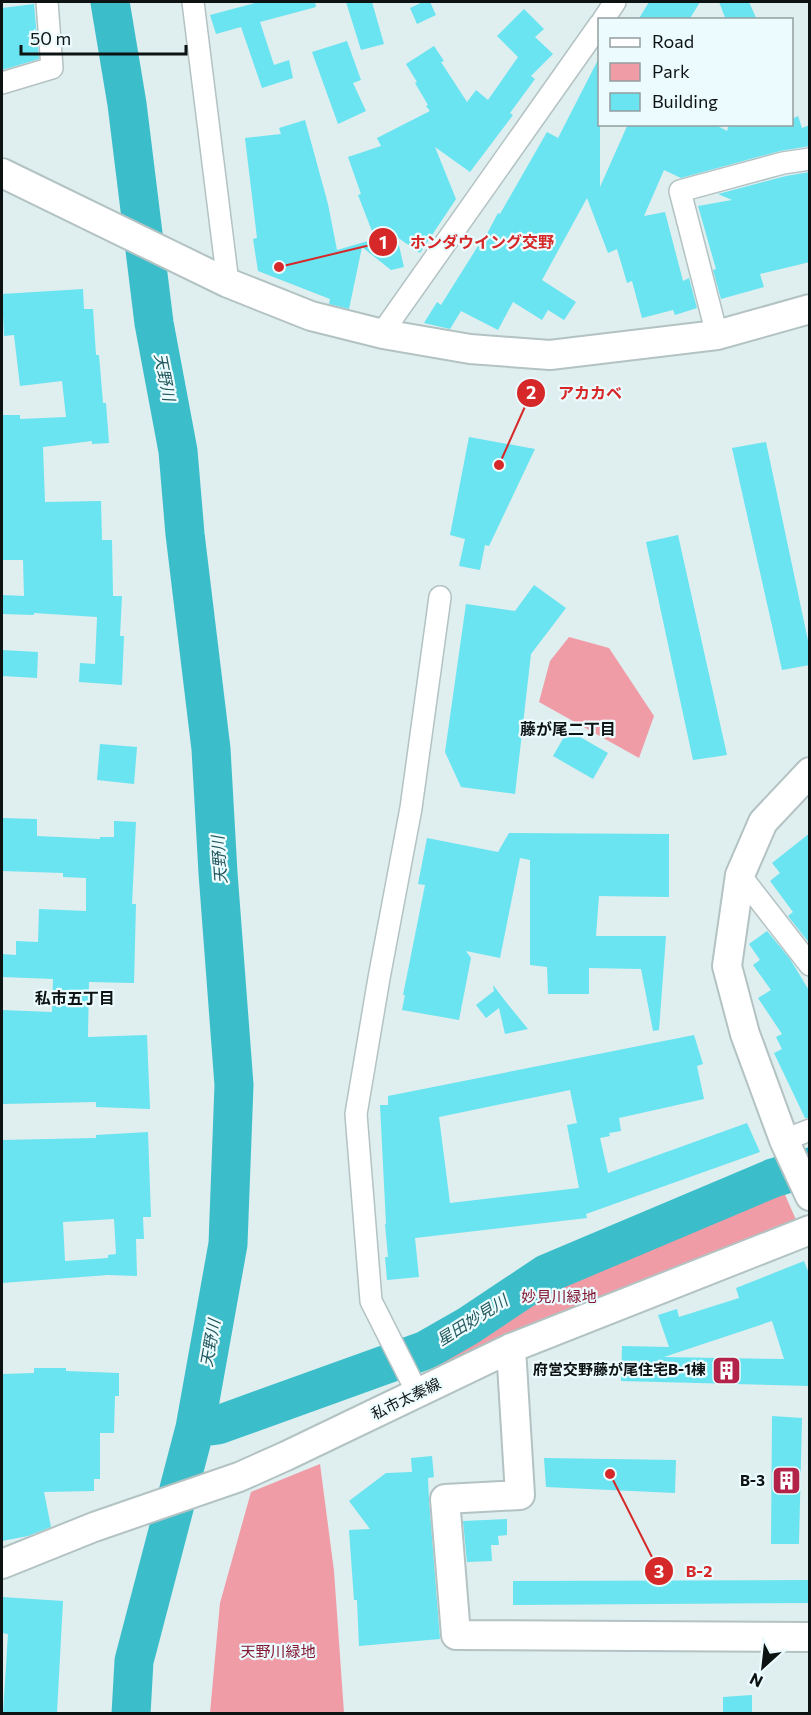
<svg xmlns="http://www.w3.org/2000/svg" width="811" height="1715" font-family="Commissioner,'Noto Sans JP',sans-serif">
<style>
.green{fill:#f09ca6}
.lines{fill:none;stroke-linecap:round;stroke-linejoin:round}
.river{stroke:#3bbeca;stroke-width:39}
.building{fill:#69e4f0;fill-rule:evenodd}
.street-casing{stroke:#b3c2c3;stroke-width:24}
.secondary-casing{stroke:#b3c2c3;stroke-width:32}
.street{stroke:#fff;stroke-width:21}
.secondary{stroke:#fff;stroke-width:28}
.labels{text-anchor:middle;stroke-width:4.5;stroke-linejoin:round;paint-order:stroke}
.park-label{font-size:15px;fill:#831833;stroke:#ecfbfd}
.poi-label{font-size:15px;font-weight:bold;fill:#0d1213;stroke:#ecfbfd;text-anchor:end}
.street-label{font-size:15px;fill:#0d1213;stroke:#ecfbfd}
.water-label{font-size:16px;font-style:italic;fill:#22585d;stroke:#ecfbfd}
.neighbourhood-label{font-size:16px;font-weight:bold;fill:#0d1213;stroke:#ecfbfd}
.leader{fill:none;stroke:#d62828;stroke-width:2}
.callout-dot{fill:#d62828;stroke:#ecfbfd;stroke-width:2}
.mark-label{font-size:18px;text-anchor:middle;font-weight:bold;fill:#fff}
.callout-label{font-size:16px;text-anchor:middle;font-weight:bold;fill:#d62828;stroke:#ecfbfd;stroke-width:4.5;stroke-linejoin:round;paint-order:stroke}
</style>
<rect width="100%" height="100%" fill="#dfeeef"/>
<path class="green" d="M569,637L609,648L654,716L639,758L539,702L550,661Z
M782,1188L797,1222L447,1365L424,1368L419,1361L544,1282Z
M320,1464L334,1571L344,1713H210L220,1603L251,1492Z"/>
<g class="lines">
<path class="river" d="M110,2L127,104L154,323L178,451L185,534L211,749L218,873L234,1085L228,1244L195,1428L134,1661L131,1714
M195,1428L218,1425L426,1350L468,1326L546,1274L773,1178L810,1167"/>
</g>
<path class="building" d="M259,2H315L316,7L260,22L274,65L289,60L293,78L262,88L241,27L216,34L210,15Z
M346,2H372L384,44L361,50Z
M423,2H430L436,15L417,24L410,8Z
M649,2H700L689,20H638Z
M719,2H749L757,20H726Z
M34,4L39,59L2,70V8Z
M524,9L544,29L535,37L553,54L531,76L535,79L510,113L513,115L470,172L435,147L456,199L420,253L397,237L404,267L391,270L362,247L349,309L329,304L330,299L258,271L253,239L257,238L245,138L281,134L279,128L305,120L328,204L337,250L375,239L358,195L361,194L348,157L381,146L377,138L430,111L426,106L428,105L415,83L417,82L406,64L434,46L444,61L441,62L467,102L476,90L488,100L518,57L497,36Z
M347,41L361,80L353,83L366,111L338,124L312,52Z
M600,56V187L628,124H714L727,131L729,124H792V119L798,116L802,128L810,125V146L780,151L681,178L664,170L644,216L665,212L683,281L689,278L697,308L675,315L673,310L642,318L632,281L627,283L617,249L608,253L587,198L542,280L576,302L564,320L548,310L542,320L513,302L498,330L461,311L450,329L424,323L437,302L441,305L478,246L480,247L498,213L500,214L547,132L558,138Z
M810,172V262L760,274L764,287L721,299L713,270L716,269L698,206L732,200L718,194L786,176Z
M83,289L84,309H93L96,355H99L103,403H106L109,443L92,444V441L43,447L45,502L101,501L102,540H112L113,596H122L120,636H124L122,685L79,682L80,663L95,664L97,617L34,613V615L2,614V595L24,596L23,560H2V415H20V419L66,417L62,381L20,386L14,335L4,336L2,294Z
M469,437L535,449L489,546L485,545L480,570L459,566L465,539L450,535Z
M766,442L810,650V665L782,670L732,448Z
M678,535L727,755L693,760L646,542Z
M534,585L566,608L531,654L515,794L461,787L445,752L466,604L515,611Z
M2,650L38,652L37,678L2,676Z
M568,730L608,753L593,779L553,756Z
M100,744L137,747L134,784L97,780Z
M2,818L37,819V836L100,839V837H114V821L136,822L132,904H136L134,983L89,982L88,1037L147,1035L150,1109L96,1107V1102L2,1104V1010L52,1012L53,979L2,977V954L16,955V941L38,942L39,909L86,911V878L63,877V873L2,871Z
M509,833L669,834V897L599,896L596,936H666L659,1030L653,1031L641,969L589,968V994H548L547,967L530,965V860L520,858L500,958L466,951L471,958L459,1020L402,1010L405,995H403L425,885L418,884L427,838L498,852Z
M810,833V944L788,916L793,912L770,881L780,873L772,863Z
M767,931L790,959L810,992V1118H805L774,1053L782,1049L776,1037L782,1034L758,998L771,990L753,965L760,960L749,944Z
M493,985L506,1002L528,1029L505,1034L499,1008L486,1018L476,1005L494,991Z
M694,1035L703,1064L697,1066L704,1099L619,1118L621,1131L609,1133L610,1136L600,1138L608,1173L747,1123L760,1152L586,1214L587,1218L415,1238L419,1277L387,1280L385,1257H388L385,1224H386L380,1105H388V1096ZM570,1090L577,1123L567,1125L579,1188L450,1203L439,1117Z
M148,1132L151,1217H143L144,1239H136L137,1276L108,1275L2,1283V1140L96,1138V1135ZM114,1219L116,1254L108,1255V1258L65,1261L63,1222Z
M804,1261L810,1276V1386L621,1381L622,1346L669,1347L658,1315L677,1309L679,1317L739,1298L736,1288ZM772,1321L784,1359L664,1357Z
M34,1368H66V1371L119,1373V1396H115L114,1433H100V1479H94V1491L44,1492L51,1527L28,1536L2,1541V1374L34,1373Z
M772,1416L802,1418L799,1544H771Z
M432,1456L434,1477L428,1478L429,1500L440,1639L359,1646L357,1600H354L349,1530L370,1529L349,1501L386,1473L412,1472L411,1458Z
M544,1458L676,1460L675,1493L546,1487Z
M507,1519V1535L498,1536L499,1545H491L492,1561L467,1562L463,1521Z
M810,1580V1603L513,1605V1581Z
M2,1597L63,1601L57,1713H3L8,1634L2,1633Z
M752,1695V1713H723V1697Z"/>
<g class="lines">
<defs>
<path id="street" d="M193,2L228,283
M603,20L615,2
M2,83L52,68L47,2
M383,334L389,323L600,24
M717,335L680,191L783,163L810,159
M740,875L810,965
M784,1140L810,1130
M418,1394L371,1301L356,1114L379,978L411,808L440,597"/>
<path id="secondary" d="M2,173L228,283L311,316L383,334L470,349L550,355L717,335L810,309
M810,772L763,822L740,875L727,966L745,1034L784,1140L810,1196
M511,1348L520,1495L445,1499L456,1635L810,1637
M2,1564L94,1527L239,1477L286,1456L511,1348L810,1230"/>
</defs>
<use href="#street" class="street-casing"/>
<use href="#secondary" class="secondary-casing"/>
<use href="#street" class="street"/>
<use href="#secondary" class="secondary"/>
</g>
<defs>
<symbol id="building-square" viewBox="-11 -11 22 22"><rect x="-9" y="-9" width="18" height="18" rx="4" fill="#b32248" stroke="#ecfbfd"/><path d="M-4-6H4V6H1V3H-1V6H-4ZM-2.5-4.3h1.7v1.8h-1.7ZM.8-4.3h1.7v1.8H.8ZM-2.5-1h1.7V.8h-1.7ZM.8-1h1.7V.8H.8Z" fill="#fff"/></symbol>
</defs>
<g fill-rule="evenodd">
<use href="#building-square" x="710" y="1354" width="33" height="33"/>
<use href="#building-square" x="770" y="1464" width="33" height="33"/>
</g>
<g class="labels">
<g class="park-label">
<text x="559" y="1302">妙見川緑地</text>
<text x="278" y="1657">天野川緑地</text>
</g>
<g class="poi-label">
<text x="706" y="1375">府営交野藤が尾住宅B-1棟</text>
<text x="765" y="1486">B-3</text>
</g>
<g class="street-label">
<text transform="translate(406 1399) rotate(-26)" y="5">私市太秦線</text>
</g>
<g class="water-label">
<text transform="translate(165 377) rotate(79)" y="6">天野川</text>
<text transform="translate(219 860) rotate(-94)" y="6">天野川</text>
<text transform="translate(472 1320) rotate(-32)" y="6">星田妙見川</text>
<text transform="translate(210 1343) rotate(-80)" y="6">天野川</text>
</g>
<g class="neighbourhood-label">
<text x="568" y="735">藤が尾二丁目</text>
<text x="75" y="1004">私市五丁目</text>
</g>
</g>
<path class="leader" d="M279 267L383 242M499 465L531 393M610 1474L659 1571"/>
<g class="callout-dot">
<circle cx="279" cy="267" r="6"/>
<circle cx="499" cy="465" r="6"/>
<circle cx="610" cy="1474" r="6"/>
<circle cx="383" cy="242" r="15"/>
<circle cx="531" cy="393" r="15"/>
<circle cx="659" cy="1571" r="15"/>
</g>
<g class="mark-label">
<text x="383" y="249">1</text>
<text x="531" y="399">2</text>
<text x="659" y="1578">3</text>
</g>
<g class="callout-label">
<text x="482" y="248">ホンダウイング交野</text>
<text x="590" y="399">アカカベ</text>
<text x="699" y="1577">B-2</text>
</g>
<rect width="811" height="1715" fill="none" stroke="#0d1213" stroke-width="6"/>
<rect x="598" y="18" width="195" height="108" fill="#ecfbfd" stroke="#939e9f" stroke-width="1.5"/>
<rect x="610" y="38" width="30" height="9" fill="#ffffff" stroke="#939e9f" stroke-width="1.5"/>
<text x="652" y="48" font-size="18" fill="#0d1213">Road</text>
<rect x="610" y="63" width="30" height="18" fill="#f09ca6" stroke="#939e9f" stroke-width="1.5"/>
<text x="652" y="78" font-size="18" fill="#0d1213">Park</text>
<rect x="610" y="93" width="30" height="18" fill="#69e4f0" stroke="#939e9f" stroke-width="1.5"/>
<text x="652" y="108" font-size="18" fill="#0d1213">Building</text>
<g transform="translate(763 1667) rotate(207)" stroke="#ecfbfd" stroke-width="4.5" paint-order="stroke">
<path d="M0-4.5L10 22L0 15L-10 22Z" fill="#0d1213"/>
<text y="-9" font-size="16" font-weight="bold" text-anchor="middle" fill="#0d1213">N</text>
</g>
<path d="M21 45v9h165v-9" fill="none" stroke="#0d1213" stroke-width="3"/>
<text x="30" y="45" font-size="18" fill="#0d1213" stroke="#ecfbfd" stroke-width="4.5" paint-order="stroke">50 m</text>
</svg>
